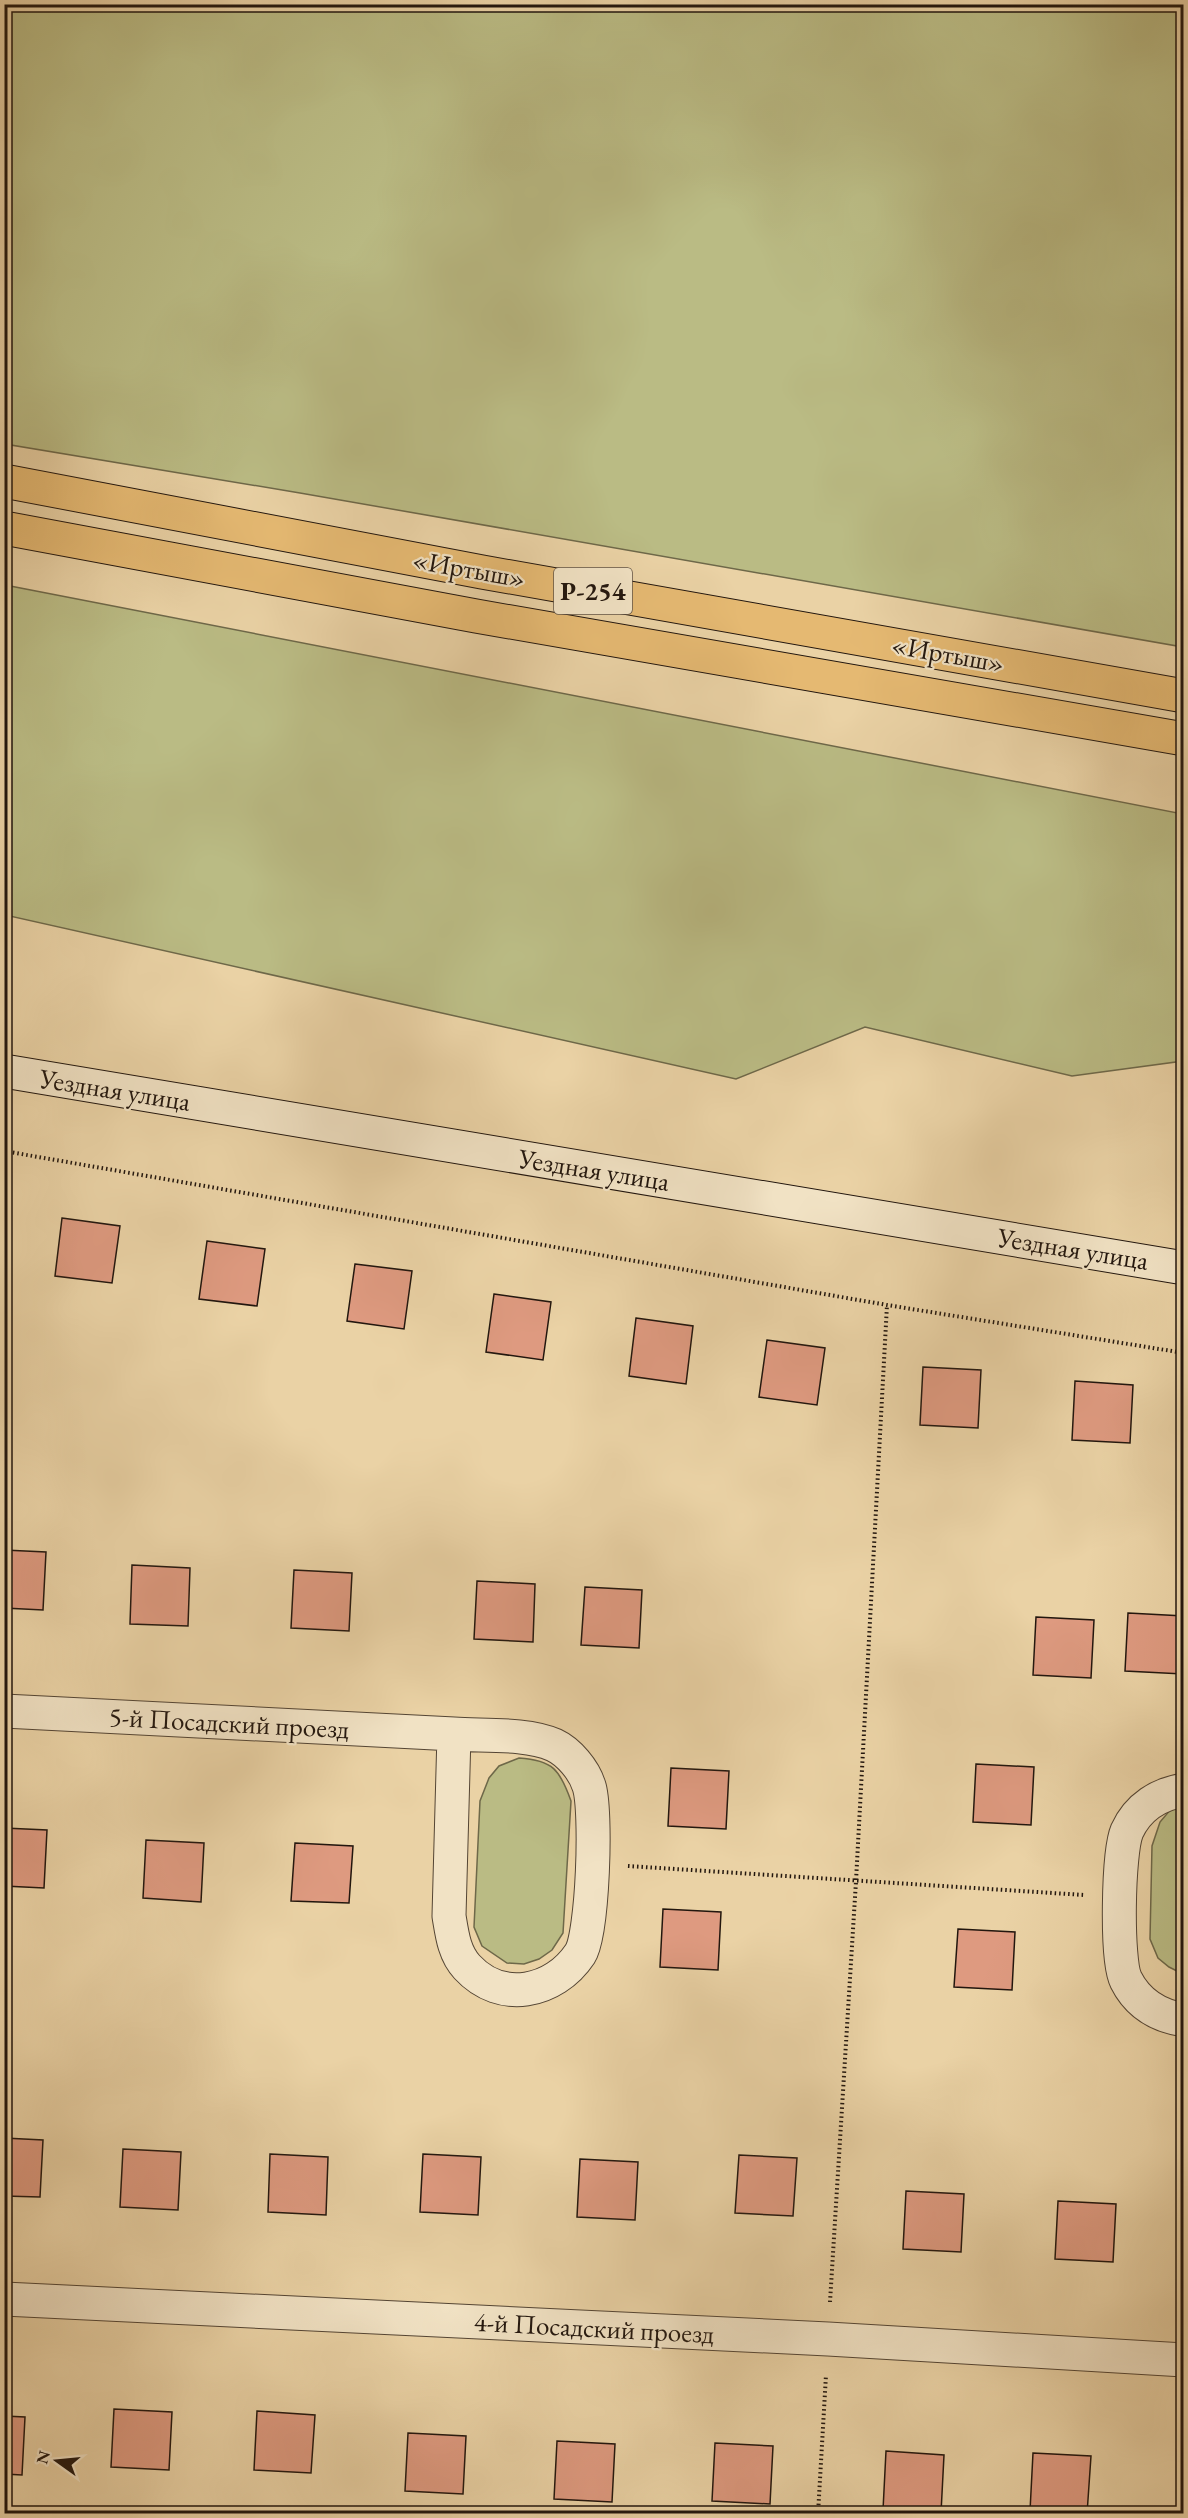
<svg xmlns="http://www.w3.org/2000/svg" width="1188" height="2518" font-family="'EB Garamond',serif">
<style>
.green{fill:#babb84;stroke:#6e6849;stroke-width:1.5}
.building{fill:#de9a80;stroke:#22160e;stroke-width:1.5}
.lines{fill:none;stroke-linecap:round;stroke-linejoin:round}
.street-casing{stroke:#544534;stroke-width:35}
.secondary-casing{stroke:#22160e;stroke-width:35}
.highway-casing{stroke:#22160e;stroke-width:35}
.path{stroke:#22160e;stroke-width:4;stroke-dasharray:1.5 3;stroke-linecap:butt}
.street{stroke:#f1e2c4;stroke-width:33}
.secondary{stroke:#f1e2c4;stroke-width:33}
.highway{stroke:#e5b972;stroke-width:33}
.labels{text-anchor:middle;stroke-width:4.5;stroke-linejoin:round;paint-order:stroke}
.shield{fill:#f1e2c4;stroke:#605345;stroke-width:1.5}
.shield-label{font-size:26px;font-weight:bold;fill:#22160e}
.street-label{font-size:27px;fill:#22160e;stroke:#f1e2c4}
</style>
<rect width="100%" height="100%" fill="#ead2a5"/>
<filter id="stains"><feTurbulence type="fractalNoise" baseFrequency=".00333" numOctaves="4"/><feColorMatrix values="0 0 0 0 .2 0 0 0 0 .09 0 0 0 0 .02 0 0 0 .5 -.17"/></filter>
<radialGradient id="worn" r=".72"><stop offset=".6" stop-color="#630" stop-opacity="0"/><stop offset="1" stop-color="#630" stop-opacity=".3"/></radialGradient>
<path class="green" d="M4,5H1183V647L300,493L5,444Z
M5,585L1183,814V1061L1072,1076L865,1027L736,1079L5,915Z
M519,1758C553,1760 560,1770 571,1801L563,1933L552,1950L539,1959L524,1964L507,1963L482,1946L474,1927L480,1801L489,1778L499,1766Z
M1183,1804V1974L1169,1967L1158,1958L1150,1939L1152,1846L1160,1822L1171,1809Z"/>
<path class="building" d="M62,1218L120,1226L112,1283L55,1276Z
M207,1241L265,1249L257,1306L199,1299Z
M355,1264L412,1271L404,1329L347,1321Z
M494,1294L551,1302L543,1360L486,1352Z
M636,1318L693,1326L686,1384L629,1376Z
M767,1340L825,1348L817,1405L759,1397Z
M923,1367L981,1370L978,1428L920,1425Z
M1075,1381L1133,1385L1130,1443L1072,1440Z
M4,1550L46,1552L43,1610L4,1608Z
M132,1565L190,1568L188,1626L130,1624Z
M294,1570L352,1573L349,1631L291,1628Z
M477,1581L535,1584L533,1642L474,1639Z
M585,1587L642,1590L639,1648L581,1645Z
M1128,1613L1184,1616L1183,1674L1125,1671Z
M1036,1617L1094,1620L1091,1678L1033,1675Z
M976,1764L1034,1767L1031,1825L973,1822Z
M671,1768L729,1771L726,1829L668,1826Z
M4,1828L47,1830L44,1888L4,1886Z
M146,1840L204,1843L201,1902L143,1898Z
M295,1843L353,1846L349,1903L291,1901Z
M663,1909L721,1912L718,1970L660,1967Z
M958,1929L1015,1932L1012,1990L954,1987Z
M4,2138L43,2140L40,2197L4,2196Z
M123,2149L181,2152L178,2210L120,2207Z
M270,2154L328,2157L326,2215L268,2212Z
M423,2154L481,2157L478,2215L420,2212Z
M739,2155L797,2158L793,2216L735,2213Z
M580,2159L638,2162L635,2220L577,2217Z
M906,2191L964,2194L961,2252L903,2249Z
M1058,2201L1116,2204L1113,2262L1055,2259Z
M114,2409L172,2412L169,2470L111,2467Z
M257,2411L315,2415L311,2473L254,2470Z
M4,2416L25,2417L22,2475L4,2474Z
M408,2433L466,2436L463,2494L405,2491Z
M557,2441L615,2444L612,2502L554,2499Z
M715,2443L773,2446L770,2504L712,2501Z
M886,2451L944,2455L941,2513L883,2510Z
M1033,2453L1091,2456L1087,2514L1030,2511Z"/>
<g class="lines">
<defs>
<path id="street" d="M4,1711L454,1734C483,1736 528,1733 554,1745C569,1752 584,1770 589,1786C597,1810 593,1934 580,1954C554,1993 501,2004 467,1967C454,1953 452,1934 449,1916L454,1734
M1184,1790C1159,1794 1138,1807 1127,1831C1118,1852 1116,1961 1126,1980C1138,2004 1159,2016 1184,2020
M4,2299L828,2339L1184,2360"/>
<path id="secondary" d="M4,1071L1184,1268"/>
<path id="highway" d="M4,481L482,572L1184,696
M4,528L476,616L1184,739"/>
</defs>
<use href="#street" class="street-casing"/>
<use href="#secondary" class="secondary-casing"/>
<use href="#highway" class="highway-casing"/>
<path class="path" d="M4,1151L887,1305L1184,1353
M628,1866L1084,1895
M830,2302L856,1881L887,1305
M818,2514L826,2375"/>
<use href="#street" class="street"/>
<use href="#secondary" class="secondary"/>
<use href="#highway" class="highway"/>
</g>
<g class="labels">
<rect class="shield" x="554" y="568" width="78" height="46" rx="4.5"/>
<g class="shield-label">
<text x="593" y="600">Р-254</text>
</g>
<g class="street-label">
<text transform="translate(469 569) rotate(10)" y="9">«Иртыш»</text>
<text transform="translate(948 654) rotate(10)" y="9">«Иртыш»</text>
<text transform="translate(115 1090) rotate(9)" y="9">Уездная улица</text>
<text transform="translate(594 1170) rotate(9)" y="9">Уездная улица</text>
<text transform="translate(1073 1249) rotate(9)" y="9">Уездная улица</text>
<text transform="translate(229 1723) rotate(3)" y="9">5-й Посадский проезд</text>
<text transform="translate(594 2328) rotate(3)" y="9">4-й Посадский проезд</text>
</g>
</g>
<rect width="1188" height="2518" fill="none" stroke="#ead2a5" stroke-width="24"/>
<rect x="6" y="6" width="1176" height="2506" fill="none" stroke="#22160e" stroke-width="3"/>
<rect x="12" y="12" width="1164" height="2494" fill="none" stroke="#22160e" stroke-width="1.5"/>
<g transform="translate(57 2461) rotate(285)" stroke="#f1e2c4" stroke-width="4.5" paint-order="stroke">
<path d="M0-4.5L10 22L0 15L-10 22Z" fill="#22160e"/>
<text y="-9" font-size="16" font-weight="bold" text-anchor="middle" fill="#22160e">N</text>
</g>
<rect width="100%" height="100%" filter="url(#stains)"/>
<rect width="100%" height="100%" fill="url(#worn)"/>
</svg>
